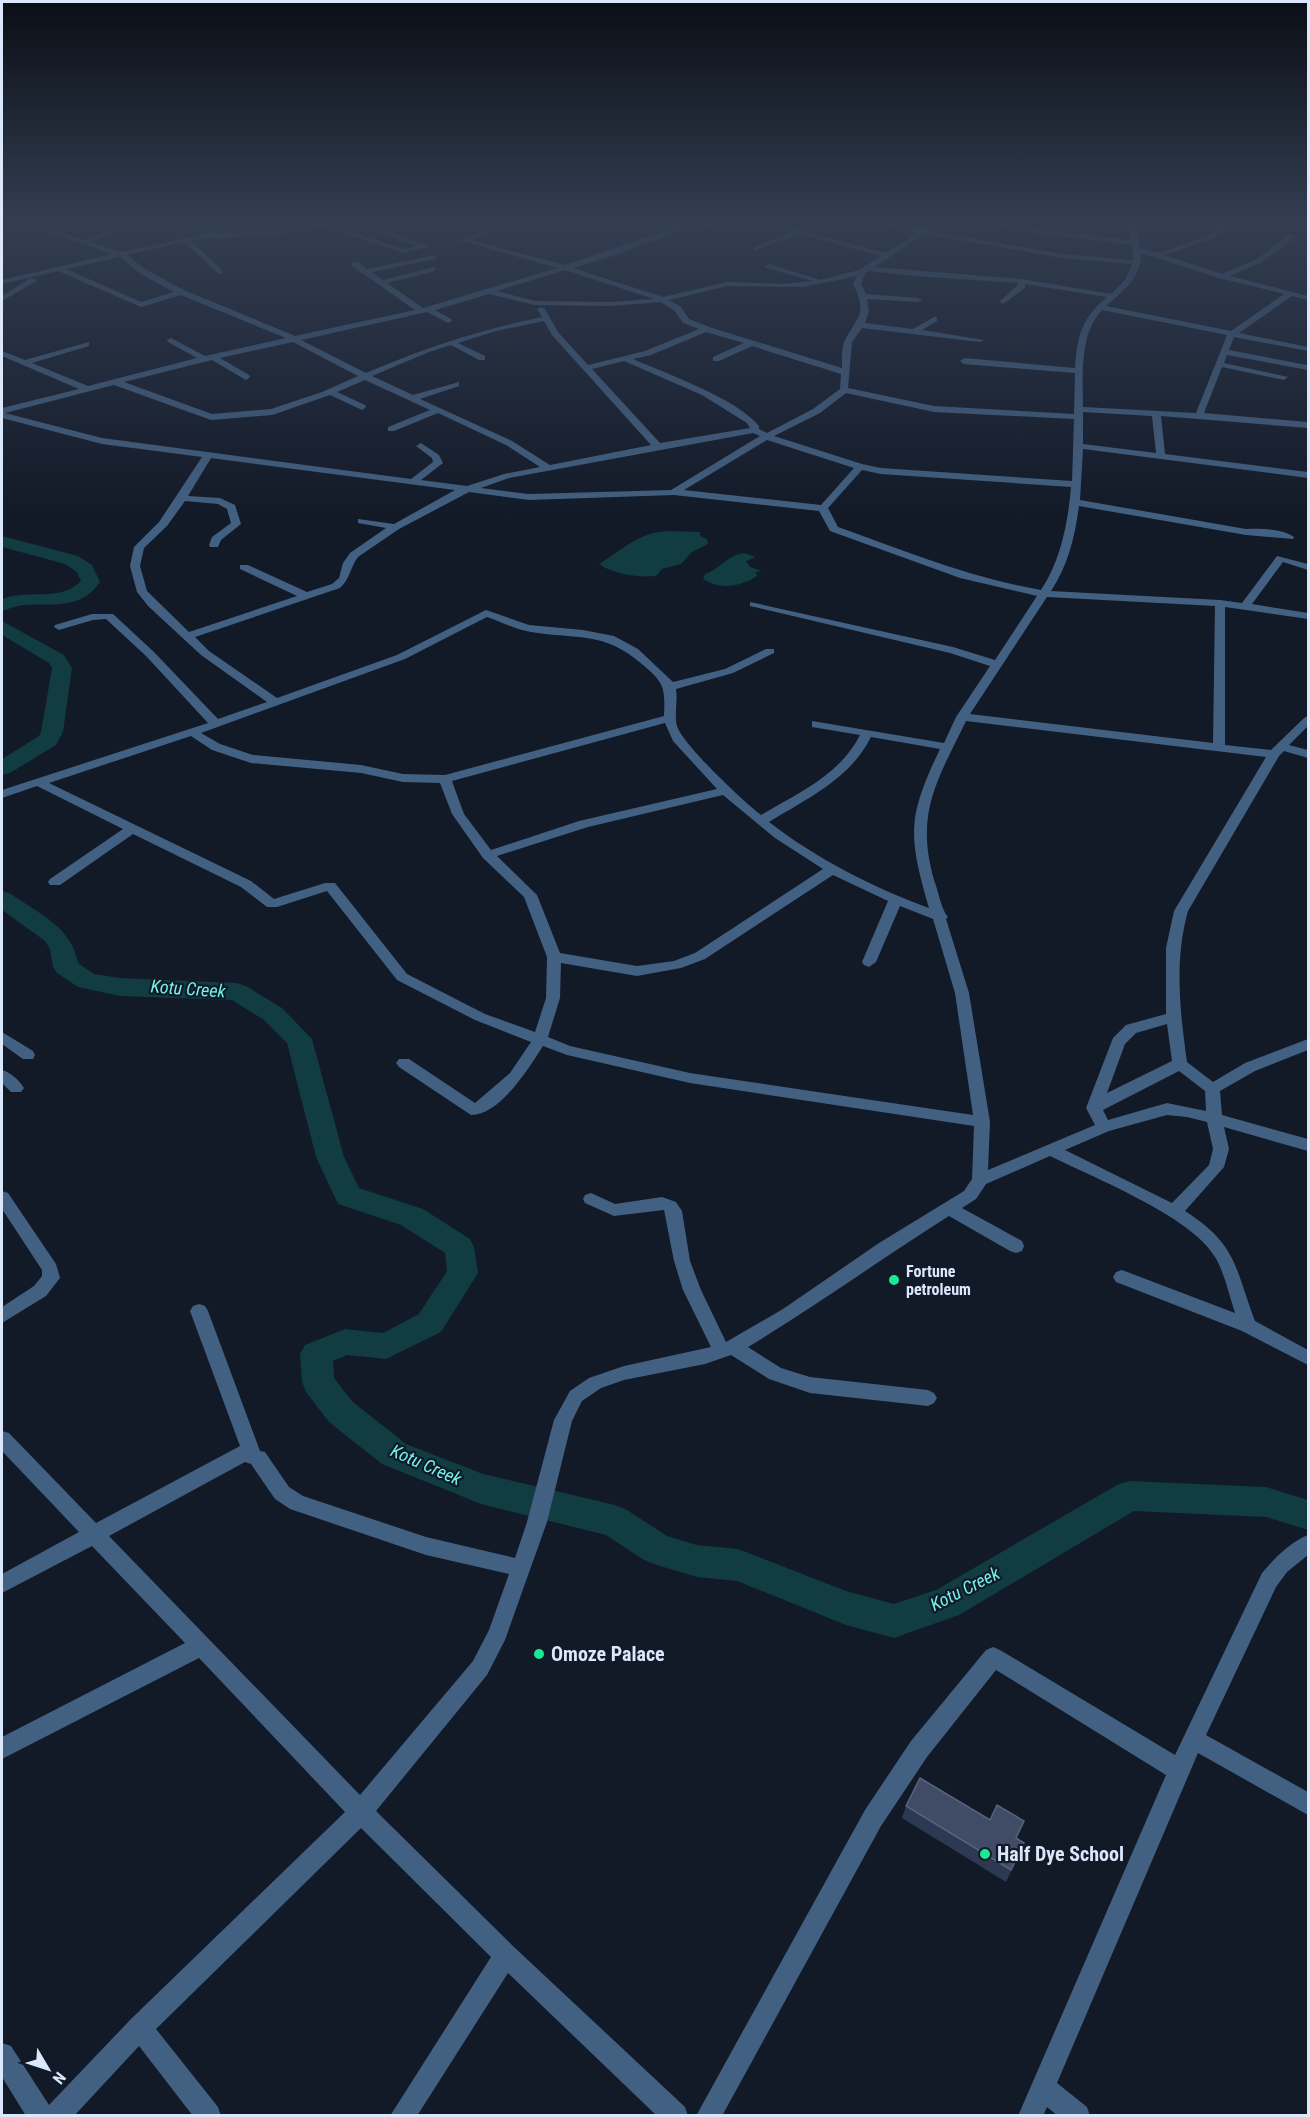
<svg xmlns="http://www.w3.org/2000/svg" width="1310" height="2117" font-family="'Roboto Condensed',sans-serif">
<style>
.water{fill:#103c42}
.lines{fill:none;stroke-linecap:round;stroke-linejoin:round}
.river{fill:#103c42;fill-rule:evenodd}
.minor{fill:#426081;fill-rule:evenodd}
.wall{fill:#2d3953}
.building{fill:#404c65;stroke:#58647d;stroke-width:1.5}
.poi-dot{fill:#1ae993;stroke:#121927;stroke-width:2}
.labels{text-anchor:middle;stroke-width:4.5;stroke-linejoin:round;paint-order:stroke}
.poi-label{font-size:16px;font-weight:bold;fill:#dbe8fc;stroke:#121927;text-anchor:start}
.water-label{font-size:18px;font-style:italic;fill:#73f2eb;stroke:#121927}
.near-poi-label{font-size:20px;font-weight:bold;fill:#dbe8fc;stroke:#121927;text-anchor:start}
</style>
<rect width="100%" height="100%" fill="#121927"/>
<path class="water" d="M670,531L700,532V536L707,539L708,544L692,552L681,564L662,569L656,576C640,578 612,574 599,564C623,549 641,531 670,531Z
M744,553L756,557L746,561L750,567L762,571L756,572L757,576C740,587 720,590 703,579L705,574C720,569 727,555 744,553Z"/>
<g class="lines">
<path class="river" d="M2,536L78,556L92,565L100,582C81,610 54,603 25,605C17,605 9,609 2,611V599C29,588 59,603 81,581L77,572L65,564L2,547Z
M2,621L64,655L72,668L63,732L56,745L10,773L2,775V759L39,736L41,732L52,668L49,663L2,635Z
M2,891L11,894C38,913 72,927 78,963L94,974L120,978L237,983L246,986L282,1008L312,1039L344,1157L359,1188L423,1209L470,1239L474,1247L478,1273L441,1332L386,1359L347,1355L333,1361L334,1378L353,1402L406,1444L483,1474L615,1505L627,1510L667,1536L697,1545L738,1549L846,1591L894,1604L936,1590L1117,1485L1129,1481L1266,1487L1308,1500V1530L1266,1517L1134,1511L959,1615L894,1638L846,1625L737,1581L697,1577L657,1565L644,1560L606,1535L481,1504L382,1464L329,1422L306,1392L302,1382L300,1354L305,1345L345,1329L383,1333L419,1314L447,1271L445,1253L401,1225L338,1204L316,1157L287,1043L264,1020L232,1000L120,996L78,987L57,973L53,967L50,949L45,941L2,910Z"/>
<path class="minor" d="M12,220H23L84,240L129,220H138L91,242L121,252L208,233L182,224L184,221L218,233L272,231L307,226L325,220H336L328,224L404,249L418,246L342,220H353L430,246L404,253L321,226L272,235L190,240L222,270V274H219L184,242L127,255L145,269L184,290L295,336L415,310L352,266V262H358L367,269L436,255V259L372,272L383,280L435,267V271L387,283L423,308L557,268L459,240L509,220H519L470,240L565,265L673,228L646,220C657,220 670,227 681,226C690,225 696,220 705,220L703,222L727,228L724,232L697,224L625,252L573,268L663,297L727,282L783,284L813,281L766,268L765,266L769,264L820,280L859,270L881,256L799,234L754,251V247L791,232L751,220H763L886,253L917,233L853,220H869L922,229L936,220H944L930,231L1062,254L1133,260L1132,245L1014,230L972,220H986L1014,226L1131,240L1127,220H1134L1140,248L1156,253L1165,251L1206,236L1231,220H1239L1211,239L1164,255L1222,274L1257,259L1290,234L1297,236L1262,262L1230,276L1308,296V300L1292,296L1239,333L1308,347V351L1234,337L1229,350L1307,365L1308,370L1227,355L1224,363L1288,377L1284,380L1222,367L1204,413L1308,422V428L1161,416L1165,454L1308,472V478L1083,449L1080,500L1246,529C1259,528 1283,529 1294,537L1293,539L1246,535L1079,506C1075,536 1068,566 1051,591L1220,600L1242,603L1277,556L1308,564V570L1283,562L1252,604L1308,613V619L1225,607V745L1271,750L1304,718L1308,716V726L1289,745L1308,750V758L1284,751L1279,756L1188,911C1174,961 1180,1011 1187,1062L1213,1082L1245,1063L1308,1039V1050L1255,1071L1220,1091L1222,1115L1308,1139V1151L1224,1127L1229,1149L1224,1167L1185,1211C1237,1244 1235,1268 1255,1321L1308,1350V1365L1242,1331L1116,1282L1113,1277L1116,1272L1122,1270L1235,1313C1229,1295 1225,1274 1215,1257C1191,1216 1094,1178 1050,1156L986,1184L976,1199L962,1208L1022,1241L1024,1246L1022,1251L1016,1253L1010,1251L949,1216C881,1259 816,1306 748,1347L781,1368L810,1377L928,1390L934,1393L937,1398L934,1403L928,1406L810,1393L769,1379L731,1355L705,1364L624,1380L601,1388L582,1401L572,1421L547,1522L505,1640L487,1675L376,1811L514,1947L685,2107L688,2116H657L508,1973L417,2116H390L491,1957L361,1828L156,2029L218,2107L221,2116H193L139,2046L74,2116H26L2,2077V2043L11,2046L49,2105L131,2019L345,1812L199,1658L2,1759V1737L185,1643L92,1546L2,1593V1574L79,1532L2,1451V1431L9,1433L96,1523L240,1446L190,1311L193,1306L199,1304L205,1306L208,1311L260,1451L265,1452L289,1487L303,1496L426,1537L515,1558L527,1522L554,1420L570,1391L589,1378L624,1366L711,1347L683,1290L674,1261L664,1210L614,1216L585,1203L583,1199L585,1195L591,1193L615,1204L662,1197L676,1202L682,1211L690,1261L701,1290L726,1342L783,1309L879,1243L964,1191L972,1179L974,1126L690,1083L567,1055L543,1046C529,1068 500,1115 471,1115L399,1067L396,1063L399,1059H409L475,1103L510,1073L531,1042L475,1020L397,980L327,891L277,907H267L241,887L133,834L60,885H50L48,882L50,879L123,829L37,786L2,798V790L208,723L146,656L106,619L93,620L59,630L54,627L55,625L92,614H113L154,652L218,719L267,702L201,655L148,606L137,592L130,566L134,547L159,522L202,457L102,444L2,418V408L79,389L2,356V351L25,360L89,342V346L32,363L88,386L197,358L168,342L167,340L171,338L205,356L286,338L181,295L141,307L58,271L2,284V280L112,254ZM924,234L1062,258L1132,264L1125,280L1111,294L1021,279L875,267ZM1141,253L1219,278L1284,294L1231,331L1106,306C1123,291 1142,277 1141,253ZM120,257L139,273L174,292L141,302L66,269ZM565,270L654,299L611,302L535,301L497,291ZM869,271L915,276L1018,283V285L999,302L1003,304L1025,288V284L1107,297C1082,318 1077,336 1075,368L964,358L960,361L964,364L1075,373L1074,414L934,406L848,388L852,342L862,328L980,342L984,340L922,330L937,321V317H934L913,329L865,323L869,311L867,299L918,302L922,300L918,298L866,294L861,284L865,273ZM857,276L853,284C868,314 858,315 845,340C841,348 842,360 842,368L709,327L689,319L681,307L669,300L727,286L803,287ZM489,294L535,305L611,306L661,302L675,311L683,323L699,329L645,351L588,365L558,332L545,309L541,307L537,309L542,317C479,330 424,348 366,373L301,340L427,312L448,323L452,321L451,319L435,310ZM1102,310L1227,335L1196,413L1083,407C1083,376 1079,334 1102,310ZM544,321L552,335L651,445L550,465L512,441L420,399L459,386V382L413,395L372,376L429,352L451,345L479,360H485V356L458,343L496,331ZM706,332L744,343L713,357V361H719L752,346L841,374L840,389L813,409L767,433L759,429V426C736,398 667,374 633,359L651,355ZM293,342L358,376L322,392L271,409L212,414L124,382L212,360L246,380L250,377L249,375L220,358ZM624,361L702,395L747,423L750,428L660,443L592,369ZM365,380L430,410L388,427V431H394L438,413L506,445L540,467L504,474L467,486L421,480L443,463L439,455L421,443L416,446L432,458L433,462L411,479L102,438L5,413L114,385L211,420L272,415L330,395L362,410L366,407L365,405L337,392ZM846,393L934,412L1074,419L1072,481L881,468L862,464L774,436L820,413ZM1083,412L1152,416L1156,453L1083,444ZM753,433L760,436L671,490L529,494L481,488L509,478ZM767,440L854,468L821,505L684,490ZM211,458L455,490L394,524L358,519V523L386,528L350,553L343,563L339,578L332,584L307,592L248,565H240V569L297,596L189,632L147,591L140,566L144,548L167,526L185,501L218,504L227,509L231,523L212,537L209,545L210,547H218L221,540L241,524L235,505L220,498L188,496ZM862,470L881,474L1071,487C1068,522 1061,560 1041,590C971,578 905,551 838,527L828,508ZM469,492L529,500L674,495L819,511L830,531L960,578L1037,596L995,660L953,647L750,602V606L950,653L990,666L956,717L944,743L812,721V727L860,735C840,775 798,793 761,815C744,802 683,745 677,726C674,714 678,701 676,689L733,673L774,653V649H766L725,669L673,682L638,649L614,636L583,630L529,625L486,610L397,655L277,698L209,651L195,637L340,588C350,579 350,568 358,557L399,529ZM1047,597L1215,606L1213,743L970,714ZM487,617C501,622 515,629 531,632C578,640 603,630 643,665C665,683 665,689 664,716L445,775L403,774L361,765L253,755L220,744L201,733L405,659ZM966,721L1266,757L1174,911L1166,948V1014L1126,1025L1113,1038L1086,1108L1095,1125L988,1170L990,1122L969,993L946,919L948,917C941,909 939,893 935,883C914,814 937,781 966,721ZM665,723L673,741L717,789L579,821L491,850L464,814L452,781ZM191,736L212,750L251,763L361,773L403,782L440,783L452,814L483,858L524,897L547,957L546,998L535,1032L485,1014L407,974L335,883H325L274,899L251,881L49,783ZM871,737L940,749C907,818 908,835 929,908C872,887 817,859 769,822C808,798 850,779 871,737ZM723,795L775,838L823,869L695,953L674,961L637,966L560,953L537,895L497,856L588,827ZM833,875L888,901L862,962L864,965L869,967L876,962L900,906L933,919L955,993L973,1115L690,1073L570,1046L548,1037L560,998L561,963L637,976L681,968L705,959ZM1167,1024L1172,1061L1107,1093L1125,1044L1136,1033ZM1179,1071L1205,1091L1206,1111L1167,1103L1108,1120L1103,1110ZM1167,1115L1187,1117L1207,1122L1213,1149L1209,1165L1172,1203L1065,1150L1109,1131ZM245,1462L251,1464L275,1499L290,1509L426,1555L509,1574L489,1630L473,1661L360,1795L109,1536Z
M31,278L38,280L2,301V296Z
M2,1032L33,1051L35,1055L33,1059H23L2,1044Z
M2,1070C10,1072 19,1080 24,1088L21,1092H11L2,1083Z
M2,1191L8,1193L56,1264L60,1278L46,1296L2,1323V1307L34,1286L42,1276V1270L2,1209Z
M1308,1535V1555L1287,1572L1276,1587L1206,1735L1308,1792V1815L1198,1753L1057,2083L1087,2107L1090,2116H1058L1047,2107L1043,2116H1018L1166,1775L996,1670L927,1757L881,1826L722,2116H696L865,1810L911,1741L986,1650L993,1647L1000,1650L1175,1755L1262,1573C1274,1559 1290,1542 1308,1535Z"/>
</g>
<path class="wall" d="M906,1806L1017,1838L1024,1843L1006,1882L902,1818Z"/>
<path class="building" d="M920,1778L990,1820L997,1805L1024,1821L1016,1838L1024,1843L1011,1870L906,1806Z"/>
<linearGradient id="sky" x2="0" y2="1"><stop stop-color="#0a0e15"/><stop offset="0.43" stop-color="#333e52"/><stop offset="1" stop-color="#333e52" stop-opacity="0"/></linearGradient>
<rect width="1310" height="517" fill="url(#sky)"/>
<g class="poi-dot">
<circle cx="894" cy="1280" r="6"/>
<circle cx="539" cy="1654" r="6"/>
<circle cx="985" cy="1854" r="6"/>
</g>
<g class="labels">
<g class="poi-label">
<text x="906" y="1277">Fortune<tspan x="906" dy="18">petroleum</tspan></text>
</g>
<g class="water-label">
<text transform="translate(188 989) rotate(4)" y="6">Kotu Creek</text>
<text transform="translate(426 1465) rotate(24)" y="6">Kotu Creek</text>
<text transform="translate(965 1589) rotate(-27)" y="6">Kotu Creek</text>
</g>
<g class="near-poi-label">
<text x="551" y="1661">Omoze Palace</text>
<text x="997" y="1861">Half Dye School</text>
</g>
</g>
<rect width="1310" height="2117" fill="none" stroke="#dbe8fc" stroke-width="6"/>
<g transform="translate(48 2069) rotate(129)" stroke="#121927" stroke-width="4.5" paint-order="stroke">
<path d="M0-4.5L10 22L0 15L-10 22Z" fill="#dbe8fc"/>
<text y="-9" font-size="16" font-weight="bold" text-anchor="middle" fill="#dbe8fc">N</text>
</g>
</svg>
